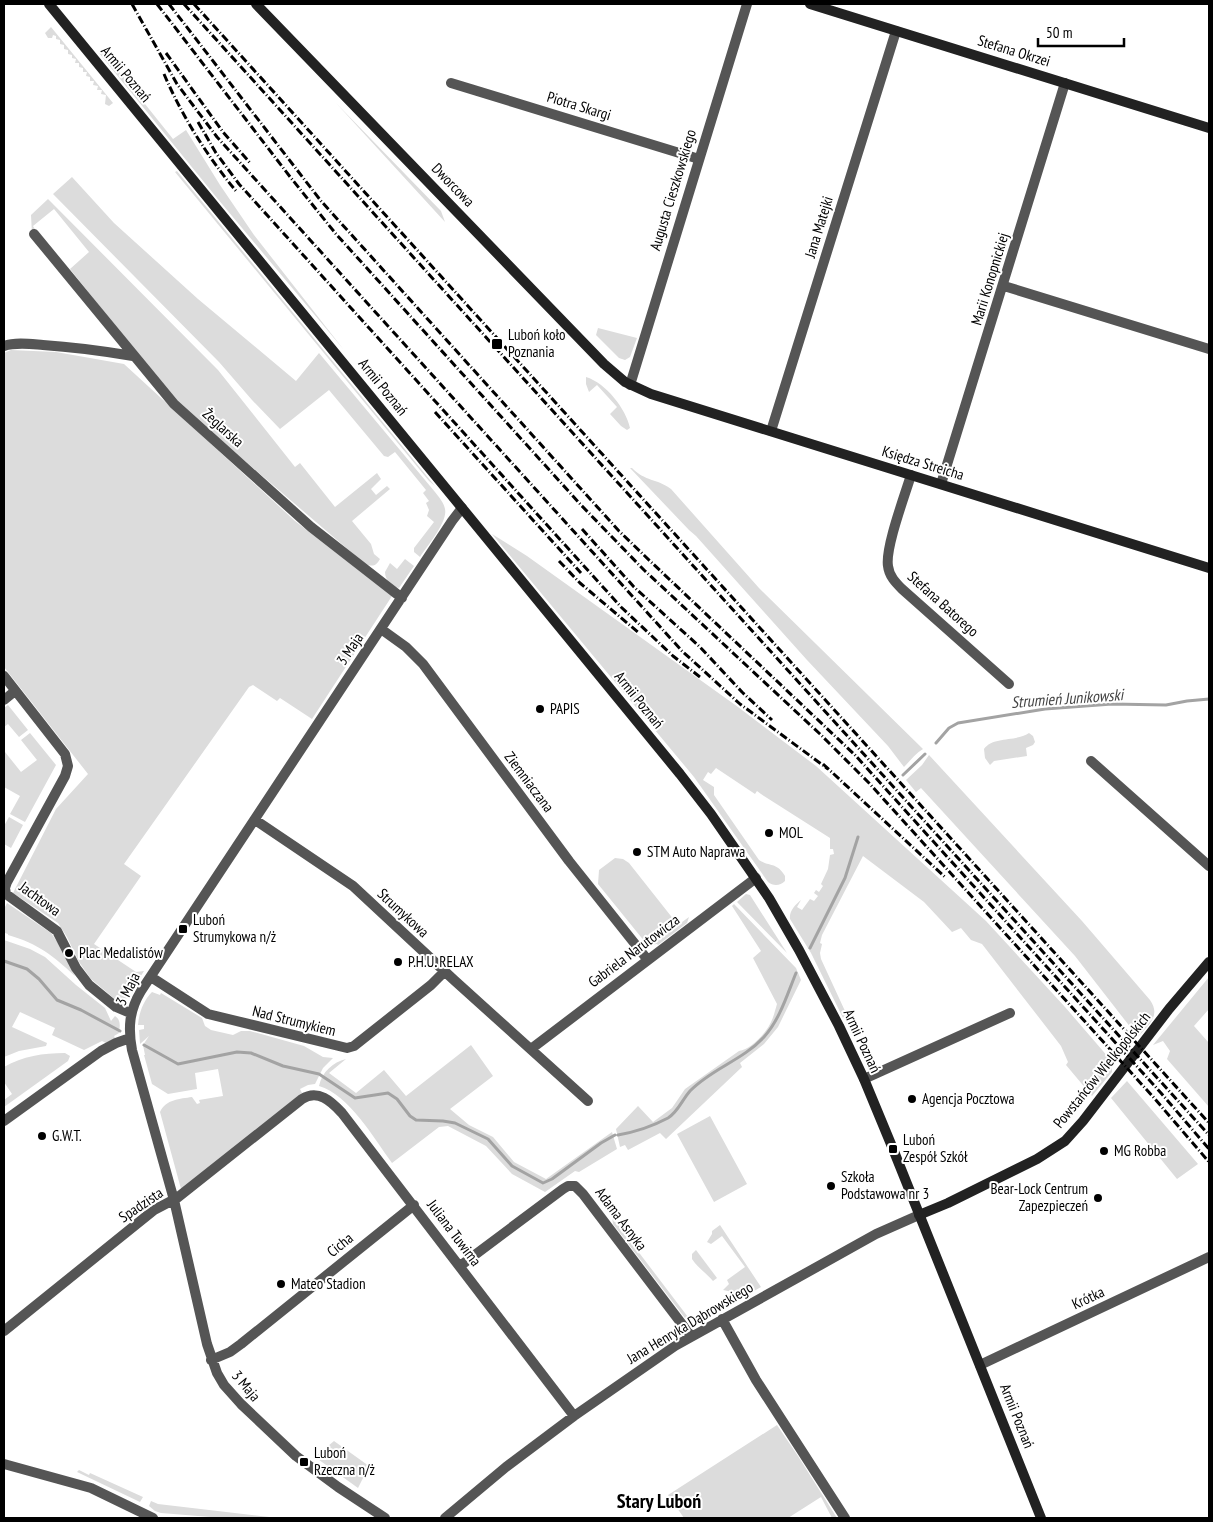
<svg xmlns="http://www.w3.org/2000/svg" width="1213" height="1522" font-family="'PT Sans Narrow',sans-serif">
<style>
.green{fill:#dcdcdc}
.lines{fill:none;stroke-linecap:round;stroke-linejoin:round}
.stream{stroke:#a3a3a3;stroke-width:3}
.street{stroke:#555;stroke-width:10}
.secondary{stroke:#222;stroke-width:10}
.rail{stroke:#000;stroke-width:3;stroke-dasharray:8 2.5 1 2.5;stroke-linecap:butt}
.poi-dot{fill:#000;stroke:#fff;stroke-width:2}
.labels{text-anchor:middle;stroke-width:4;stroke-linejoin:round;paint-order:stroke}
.street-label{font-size:15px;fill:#000;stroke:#fff}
.poi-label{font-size:15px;fill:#000;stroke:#fff;text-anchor:start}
.water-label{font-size:16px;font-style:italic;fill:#444;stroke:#fff}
.district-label{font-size:20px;font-weight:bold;fill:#000;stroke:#fff}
</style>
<rect width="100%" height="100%" fill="#fff"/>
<path class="green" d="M51,27L113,103L109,106L105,104L106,95L101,94L102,90H97L98,86L93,85L94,81H90V77L86,76L87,72H83V68L79,67V63H75L76,59L72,58V55L68,54V50L64,49V45L60,44V40L56,39V36L53,35L52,38H48L45,33Z
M101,49L173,139L186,130L220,185L254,235L344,350L217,198L99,53Z
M336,103L441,211L445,222Z
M177,171L435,486L429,481L175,172Z
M72,177L114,223L198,299L296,381L319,353L435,492C439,497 444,503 445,509C448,522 427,546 420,557L414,552V548L434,522L427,516L429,510L426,503L429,501L423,493L426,490L395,452L388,457L384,456L329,390L280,429L252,400L219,362L53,194Z
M48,199L218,370L295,467L300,463L335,507L377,473L381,479L371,489L376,495L387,486L390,489L352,521L371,544L374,554L380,559C376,566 373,567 365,564L176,402L70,269L89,252L54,209L33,226L36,231L32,234L31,215Z
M598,328L637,338L630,357L625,360L619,358L596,335Z
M11,350L56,352L124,364L295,521L392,596L312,719L280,698L277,701L253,685L249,687L124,864L141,876L94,944L136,972L144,971L126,999L120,1001L116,1000L91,979L79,962L67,937L58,923L13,893L56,809L88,774L4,667V353Z
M586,377C606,383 626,409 630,428L627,430L621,426L610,414L617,407L597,385L589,392L586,384Z
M630,468H632C646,482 656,478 671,489L759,588L923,749C915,754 910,761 904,767L888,746L807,660L696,536L689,530Z
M492,534L527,556L738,707L816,766L986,921L1065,1007L1109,1058L1115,1063L1112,1067V1072L1092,1096L1066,1065L1068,1062L1061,1046L982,944L971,940L961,928L952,932L924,902L863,856L822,935L820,943L822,944L820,953L821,959L845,1011V1015L843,1018L811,953L790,919C789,911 795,905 801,900L797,907L802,910L810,899L814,901L818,896L814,893L816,890L819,892L823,886L821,884L828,869L830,855L834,854L833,849H830V838L761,794L757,791L755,794L716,768L711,774L708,772L703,780L714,787V795L759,860C770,867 777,862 785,876V881C780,886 773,886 768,882L694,777Z
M405,559L414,566L399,588C392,587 385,580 385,572L390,563L397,569Z
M8,705L28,730L19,737L8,724L4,727V708Z
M30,733L56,765L25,822L10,814L20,796L4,787V752H5L21,772L37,760L21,740Z
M1029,733L1033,736L1035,742L1033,745L1026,748L1027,756L994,761L990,765L985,758L984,749C993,736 1016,742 1029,733Z
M929,755L1082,921L1150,1000C1161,1016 1149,1024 1138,1037L1075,956L921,788L916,792L906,780L922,765Z
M9,817L23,825L11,848L4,844V826Z
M615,858L623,859L629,863L678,925L689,917L687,923L658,945L657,944L648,945L645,942L598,884L599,870Z
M746,894L750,895L787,953L737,902Z
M7,903L51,933L60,946L75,976C52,955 39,944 8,935V934L5,933L4,934V909Z
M734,904L796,968L801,980L778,1027L764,1044L740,1063L742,1067L666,1139L660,1133L628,1150L625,1145L620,1147L616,1129L638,1106L653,1122L672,1108L685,1089L739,1051C750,1050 765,1034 770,1024C773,1019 775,1011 777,1004L753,958L761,951L732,906Z
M4,940L30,949L45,957L76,985L105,1008L111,1021L115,1016C121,1020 120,1026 119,1033L114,1036L115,1038L106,1043L102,1041L84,1050L52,1035L55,1028L20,1012L12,1027L47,1043L46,1046L19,1051L4,1057Z
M1209,977V1009L1194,1026L1209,1043V1107L1167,1059L1170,1051L1163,1041L1153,1045Z
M152,992L160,995L161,993L202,1018L205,1026L211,1030L233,1035L241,1031H250L304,1046L323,1057L333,1058L323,1068L315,1084L308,1085L300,1089L302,1093L184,1189H181L160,1112C166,1099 180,1099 192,1097L197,1104L200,1103L199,1100L223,1096L218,1069L195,1073L197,1089L168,1094L152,1084L144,1055H145L143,1045L149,1036L140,1044L139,1030L144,1029V1025H138C139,1013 143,1001 152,992Z
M471,1045L493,1076L450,1109L469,1125L493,1137L514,1162L546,1179L612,1132L617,1149L579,1172L575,1171L545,1192L512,1174L486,1146L448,1126L439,1127L392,1163C374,1138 349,1095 319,1086C322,1072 333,1062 346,1059L329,1073L356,1093L384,1070L406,1096Z
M65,1053L70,1056L68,1061L4,1107V1100L12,1094L4,1082V1067C23,1056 43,1053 65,1053Z
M1127,1081L1198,1164L1177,1179L1111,1098Z
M710,1116L747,1184L714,1202L677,1134Z
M612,1217L691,1321H692H689L685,1318L613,1224Z
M720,1225L761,1287L747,1295L723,1290L729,1284L727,1280L745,1267L722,1236L711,1244L707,1242L712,1234V1231Z
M696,1250L717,1278L713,1281C706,1273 698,1268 692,1259V1254Z
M777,1425L798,1456L837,1518H832L821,1497L788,1518H684L668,1495Z
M334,1441L369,1466L358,1488L315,1457Z
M79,1470L89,1475L90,1473L143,1497L140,1502L77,1472Z
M151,1501L158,1504L278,1518H223L161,1513L155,1511L149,1506Z"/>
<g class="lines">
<path class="stream" d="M936,743L949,728L958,723L1045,709L1112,704L1166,705L1187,701L1209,699
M903,775L925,754
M810,948L845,878L858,837
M4,961L27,969L39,979L57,1000L81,1010L120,1031
M144,1045L178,1064L237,1052L251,1053L283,1066L319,1074L355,1098L388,1093L397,1099L410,1116L416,1120L443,1121L455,1123L488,1139L512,1166L543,1183L552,1179L601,1143L615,1135
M618,1135C635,1132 653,1126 668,1118C678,1112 682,1100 690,1091C711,1069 743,1060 764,1037C780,1019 787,995 796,973"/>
<path class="street" d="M451,83L699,159
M34,234L174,404L311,527L402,598
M1004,286L1209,349
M4,346C16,342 30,344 43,345C74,347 103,351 133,356
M630,385L747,4
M771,431L896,31
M911,475C905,495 885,548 888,566C889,576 896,583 902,589L1009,684
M941,484L1065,83
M381,629L406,647L423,664L569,861L647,959
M4,676L65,754L68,766L65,776L7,882L5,888L6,894L57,931L76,968L89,985L116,1007L130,1013
M4,700L15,691
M1091,761L1209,866
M255,820L353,886L454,980L588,1101
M151,977L208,1014L347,1048L354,1046L431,985L444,972
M531,1049L756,878
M864,1079L1010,1013
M4,1121L101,1051L116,1043L130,1038
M460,1266L563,1189L568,1186H575L583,1194L691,1336
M722,1319L756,1380L845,1518
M4,1331L154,1210L177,1198L302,1099C318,1089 331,1101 342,1113L574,1416
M211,1360L230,1352L241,1344L414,1205
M980,1365L1209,1257
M4,1464L91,1488L153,1518
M385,1518L338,1487L296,1456L241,1404L224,1385L217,1373L207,1344L174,1200L132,1050C128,1028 129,1011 141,991L452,521L462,508
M445,1518L506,1467L574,1416L675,1346L876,1234L919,1215"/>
<path class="secondary" d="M49,4L680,774L711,814L769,898L799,950L839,1026L864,1079L893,1149L1041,1518
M256,4L604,364L625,382L651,394L1209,568
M810,4L1209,128
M919,1215L948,1203L1037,1159L1065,1141L1083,1121L1169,1009L1209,962"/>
<path class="rail" d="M132,4L177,84L217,137L682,651L740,704L828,769
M157,4L291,178L336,234L581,505L644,570L820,734L869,783L1155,1099L1209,1162
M169,4L321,201L619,531L650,561L855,755L1161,1093L1209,1149
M184,4L1209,1135
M194,4L1209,1123
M166,53L223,132L251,164
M164,74C182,116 207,156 236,191
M198,122L216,153L239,184L621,607L673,656L700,677
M435,412L581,573
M582,529L634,587L700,647L742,692L772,720
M559,561L580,583L639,633
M823,764L946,878"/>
</g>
<g class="poi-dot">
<rect x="491" y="338" width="12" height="12" rx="2.5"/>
<circle cx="540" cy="709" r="5"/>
<circle cx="769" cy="833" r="5"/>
<circle cx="637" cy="852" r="5"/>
<rect x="178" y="924" width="10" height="10" rx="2.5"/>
<circle cx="69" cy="953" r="5"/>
<circle cx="398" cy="962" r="5"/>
<circle cx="912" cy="1099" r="5"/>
<circle cx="42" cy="1136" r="5"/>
<rect x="888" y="1144" width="10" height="10" rx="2.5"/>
<circle cx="1104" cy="1151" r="5"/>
<circle cx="831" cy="1186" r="5"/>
<circle cx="1098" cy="1198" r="5"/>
<circle cx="281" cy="1284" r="5"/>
<rect x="299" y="1457" width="10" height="10" rx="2.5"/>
</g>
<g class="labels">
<g class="street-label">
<text transform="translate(1014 51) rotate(17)" y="5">Stefana Okrzei</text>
<text transform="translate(126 74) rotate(50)" y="5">Armii Poznań</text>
<text transform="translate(579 106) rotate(17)" y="5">Piotra Skargi</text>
<text transform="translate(453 185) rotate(46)" y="5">Dworcowa</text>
<text transform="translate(673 190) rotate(-73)" y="5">Augusta Cieszkowskiego</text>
<text transform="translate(819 227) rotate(-73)" y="5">Jana Matejki</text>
<text transform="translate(990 279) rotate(-73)" y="5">Marii Konopnickiej</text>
<text transform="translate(383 387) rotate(51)" y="5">Armii Poznań</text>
<text transform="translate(223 428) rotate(42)" y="5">Żeglarska</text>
<text transform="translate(923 463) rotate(17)" y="5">Księdza Streicha</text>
<text transform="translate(943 604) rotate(42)" y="5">Stefana Batorego</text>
<text transform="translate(350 649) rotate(-56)" y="5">3 Maja</text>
<text transform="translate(639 700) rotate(51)" y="5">Armii Poznań</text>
<text transform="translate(529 782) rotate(53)" y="5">Ziemniaczana</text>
<text transform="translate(40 899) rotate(36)" y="5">Jachtowa</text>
<text transform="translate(403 913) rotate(43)" y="5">Strumykowa</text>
<text transform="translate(634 951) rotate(-37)" y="5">Gabriela Narutowicza</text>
<text transform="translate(128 989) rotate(-63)" y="5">3 Maja</text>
<text transform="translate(294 1021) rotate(14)" y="5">Nad Strumykiem</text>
<text transform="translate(862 1041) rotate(65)" y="5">Armii Poznań</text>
<text transform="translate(1102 1070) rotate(-51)" y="5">Powstańców Wielkopolskich</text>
<text transform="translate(141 1205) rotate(-34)" y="5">Spadzista</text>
<text transform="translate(621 1219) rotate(53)" y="5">Adama Asnyka</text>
<text transform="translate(454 1233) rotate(53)" y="5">Juliana Tuwima</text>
<text transform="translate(340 1245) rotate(-39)" y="5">Cicha</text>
<text transform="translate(1088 1298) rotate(-25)" y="5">Krótka</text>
<text transform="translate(690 1323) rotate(-31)" y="5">Jana Henryka Dąbrowskiego</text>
<text transform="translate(246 1386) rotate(50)" y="5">3 Maja</text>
<text transform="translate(1017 1416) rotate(68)" y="5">Armii Poznań</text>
</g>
<g class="poi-label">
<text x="508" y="340">Luboń koło<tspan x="508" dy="17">Poznania</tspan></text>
<text x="550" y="714">PAPIS</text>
<text x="779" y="838">MOL</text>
<text x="647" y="857">STM Auto Naprawa</text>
<text x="193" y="925">Luboń<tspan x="193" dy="17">Strumykowa n/ż</tspan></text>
<text x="79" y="958">Plac Medalistów</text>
<text x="408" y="967">P.H.U. RELAX</text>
<text x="922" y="1104">Agencja Pocztowa</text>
<text x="52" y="1141">G.W.T.</text>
<text x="903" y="1145">Luboń<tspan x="903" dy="17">Zespół Szkół</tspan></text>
<text x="1114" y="1156">MG Robba</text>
<text x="841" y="1182">Szkoła<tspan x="841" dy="17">Podstawowa nr 3</tspan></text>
<text x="1088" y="1194" text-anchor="end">Bear-Lock Centrum<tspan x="1088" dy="17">Zapezpieczeń</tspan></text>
<text x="291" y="1289">Mateo Stadion</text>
<text x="314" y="1458">Luboń<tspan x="314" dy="17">Rzeczna n/ż</tspan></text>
</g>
<g class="water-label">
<text transform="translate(1067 698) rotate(-4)" y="6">Strumień Junikowski</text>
</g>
<g class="district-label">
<text x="659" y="1508">Stary Luboń</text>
</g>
</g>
<rect width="1213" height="1522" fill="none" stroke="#000000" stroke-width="10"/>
<path d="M1038 38v8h86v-8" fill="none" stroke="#000000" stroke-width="2.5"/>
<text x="1046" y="38" font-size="15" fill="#000000" stroke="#ffffff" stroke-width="4" paint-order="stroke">50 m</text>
</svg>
